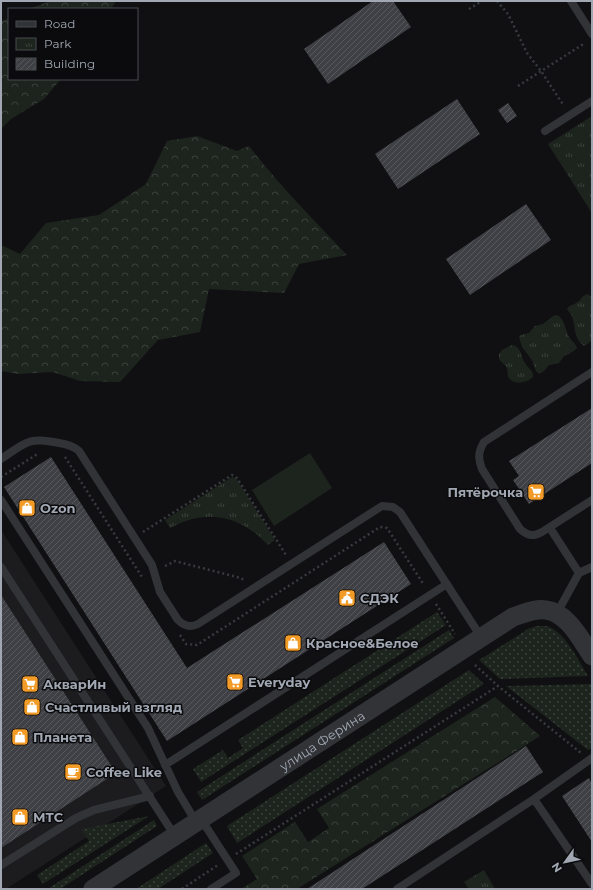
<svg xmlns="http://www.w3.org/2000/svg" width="593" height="890" font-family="Montserrat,sans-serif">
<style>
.built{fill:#1c1c1f}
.grass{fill:url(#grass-dots)}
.forest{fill:url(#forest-crowns)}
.park{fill:url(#park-tufts)}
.pitch{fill:#1d241d}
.building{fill:url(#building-hatch)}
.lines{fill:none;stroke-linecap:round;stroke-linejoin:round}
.path{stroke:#373a3e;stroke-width:2.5;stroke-dasharray:2 3;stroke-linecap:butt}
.service{stroke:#313337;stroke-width:8}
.tertiary{stroke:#313337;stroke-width:19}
.labels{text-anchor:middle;stroke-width:3;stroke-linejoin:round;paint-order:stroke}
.poi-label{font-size:13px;font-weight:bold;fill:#a1a8b3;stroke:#0b0b0d;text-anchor:start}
.street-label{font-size:13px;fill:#a1a8b3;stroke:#0b0b0d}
</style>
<defs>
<pattern id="grass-dots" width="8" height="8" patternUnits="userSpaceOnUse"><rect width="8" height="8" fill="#1d241d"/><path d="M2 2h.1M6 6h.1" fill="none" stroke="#3b413b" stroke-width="1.8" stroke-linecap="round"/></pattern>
<pattern id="forest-crowns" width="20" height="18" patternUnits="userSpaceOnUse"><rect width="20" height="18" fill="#1d241d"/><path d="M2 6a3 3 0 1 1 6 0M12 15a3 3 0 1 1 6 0" fill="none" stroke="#3b413b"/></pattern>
<pattern id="park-tufts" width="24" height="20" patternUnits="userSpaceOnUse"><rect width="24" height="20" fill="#1d241d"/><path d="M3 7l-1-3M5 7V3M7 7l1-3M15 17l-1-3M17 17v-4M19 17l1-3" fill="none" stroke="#3b413b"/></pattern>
<pattern id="building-hatch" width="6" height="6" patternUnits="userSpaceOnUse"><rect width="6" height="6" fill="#3f4045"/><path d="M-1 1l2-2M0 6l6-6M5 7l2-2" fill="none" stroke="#58595d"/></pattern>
</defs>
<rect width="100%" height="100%" fill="#101012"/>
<path class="built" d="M1,530L166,786L6,889H1Z"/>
<path class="grass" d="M437,612L446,625L201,782L193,769L223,750L228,758L243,748L238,740Z
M536,626C539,626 543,626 546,626C564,630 579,661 588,676L500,679L479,660L528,629Z
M449,630L454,638L202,800L197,792Z
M469,670L484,684L237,843L227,826Z
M592,684V748L588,750L506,686Z
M149,816L43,884L37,875L89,841L81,829Z
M154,820L157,826L60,889H50L49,888Z
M206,843L213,853L158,889H136Z"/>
<path class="forest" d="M51,1H116L111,9H28Z
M9,18V79H61L44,99L11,119L1,129V23L2,21Z
M197,136L237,151L249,146C279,185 314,220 347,255L299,264L284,293L209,289L200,332L158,340L120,382L80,381L53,372L18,374L1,371V245L20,254L46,223L99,215L146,184L167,141Z
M495,697L540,736L297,889H241L257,879L242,856L295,822L308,842L329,828L317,809Z"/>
<path class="park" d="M592,116V213L548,144Z
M587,294L592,297V340L585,346C573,341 576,324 571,314C569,312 568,311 567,309C570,304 572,306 576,303C581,301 581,296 587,294Z
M557,315C564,318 565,328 568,335C570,340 575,342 577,348L574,351L564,356L559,363L549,365L544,371L539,374L536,371L532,360L522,347L519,337L521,335L529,333L535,326L543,324L553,316Z
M512,345C522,347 520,356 525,363C528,369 534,370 533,377C527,383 512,386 508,376C507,373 508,369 506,366C504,364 501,362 499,359V354L502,350Z
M232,477L236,478L275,540L268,545C240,515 206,508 170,528L165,520Z
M484,870L495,889H469L464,882Z"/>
<path class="pitch" d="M310,453L332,488L274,526L252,490Z"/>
<path class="building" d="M373,1H393L411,27L328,84L304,49Z
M457,99L480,134L398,189L375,154Z
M508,103L517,116L507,123L498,110Z
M526,204L551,240L470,295L446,259Z
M592,408V463L529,504L513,480L519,476L509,461Z
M51,457L187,668L384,542L411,584L167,741L4,487Z
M1,595L116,773L1,848Z
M526,746L543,772L362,889H307Z
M589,778L592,784V842L562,796Z"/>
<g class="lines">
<path class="path" d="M497,1L508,14L527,53L541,71L564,106
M469,9L482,1
M518,86L585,43
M65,457L142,577
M1,477L39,453
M143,532L232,475L237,478L286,555
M165,566L175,561L241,578L245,581
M436,604L455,634
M180,635L186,644L197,645L380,527L387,528L424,585
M475,665L498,686L581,753
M236,854L498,686
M182,889L218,865"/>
<path class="service" d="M571,1L592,34
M545,131L592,101
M592,372L484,442C478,452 478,458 482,469L520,529C528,536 533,537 542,532L592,500
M1,459C25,443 29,436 59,443C67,444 73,446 79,451L152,565L160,592L178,620C184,626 190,628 198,624L382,506L393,507L400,512L481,637
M1,500L148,728L178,792L196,822
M550,528L579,573
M1,567L175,836
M557,613L579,573L592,567
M165,765L447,584
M534,799L592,884
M201,819L236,873L211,889
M1,865L76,818L94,810L150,796
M397,889L534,799L592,758"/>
<path class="tertiary" id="s1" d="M93,889L513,617C523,614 535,608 546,610C568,613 581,640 592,656"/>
</g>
<defs>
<symbol id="supermarket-square" viewBox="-11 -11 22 22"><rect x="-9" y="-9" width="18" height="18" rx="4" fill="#f39b27" stroke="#0b0b0d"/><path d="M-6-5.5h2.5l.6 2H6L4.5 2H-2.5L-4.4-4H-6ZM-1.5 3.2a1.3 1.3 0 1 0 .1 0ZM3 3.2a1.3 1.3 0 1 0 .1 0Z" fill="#fff"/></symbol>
<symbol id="shop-square" viewBox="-11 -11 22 22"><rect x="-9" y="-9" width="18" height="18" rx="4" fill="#f39b27" stroke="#0b0b0d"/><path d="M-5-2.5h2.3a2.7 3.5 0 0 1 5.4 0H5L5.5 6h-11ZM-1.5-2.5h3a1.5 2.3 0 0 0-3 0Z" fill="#fff"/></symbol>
<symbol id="civic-square" viewBox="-11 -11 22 22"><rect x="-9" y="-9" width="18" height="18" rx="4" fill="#f39b27" stroke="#0b0b0d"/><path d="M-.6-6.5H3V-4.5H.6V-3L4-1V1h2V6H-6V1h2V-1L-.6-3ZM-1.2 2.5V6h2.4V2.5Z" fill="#fff"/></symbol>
<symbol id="cafe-square" viewBox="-11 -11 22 22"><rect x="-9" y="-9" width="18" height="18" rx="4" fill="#f39b27" stroke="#0b0b0d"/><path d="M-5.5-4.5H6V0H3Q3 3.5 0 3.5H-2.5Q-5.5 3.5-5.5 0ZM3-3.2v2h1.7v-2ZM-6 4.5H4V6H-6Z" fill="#fff"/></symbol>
</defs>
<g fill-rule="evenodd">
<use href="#supermarket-square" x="526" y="482" width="20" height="20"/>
<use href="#shop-square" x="17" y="498" width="20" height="20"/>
<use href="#civic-square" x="337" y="588" width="20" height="20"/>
<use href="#shop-square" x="283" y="633" width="20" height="20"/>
<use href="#supermarket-square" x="225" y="672" width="20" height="20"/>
<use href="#supermarket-square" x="20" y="674" width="20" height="20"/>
<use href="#shop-square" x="22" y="697" width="20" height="20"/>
<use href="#shop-square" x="10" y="727" width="20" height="20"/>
<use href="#cafe-square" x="63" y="762" width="20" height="20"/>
<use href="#shop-square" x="10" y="807" width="20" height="20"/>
</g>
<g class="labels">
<g class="poi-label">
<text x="523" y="497" text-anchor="end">Пятёрочка</text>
<text x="40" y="513">Ozon</text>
<text x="360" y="603">СДЭК</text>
<text x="306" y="648">Красное&amp;Белое</text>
<text x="248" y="687">Everyday</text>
<text x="43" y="689">АкварИн</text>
<text x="45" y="712">Счастливый взгляд</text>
<text x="33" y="742">Планета</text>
<text x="86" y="777">Coffee Like</text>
<text x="33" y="822">МТС</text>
</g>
<g class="street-label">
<text dy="5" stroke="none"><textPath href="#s1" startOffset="273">улица Ферина</textPath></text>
</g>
</g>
<rect width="593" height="890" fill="none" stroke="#a1a8b3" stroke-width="4"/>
<rect x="8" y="8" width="130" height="72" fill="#0b0b0d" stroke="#474a4f"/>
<rect x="16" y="21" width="20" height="6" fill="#313337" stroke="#474a4f"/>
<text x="44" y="28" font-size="12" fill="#a1a8b3">Road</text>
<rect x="16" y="38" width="20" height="12" fill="url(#park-tufts)" stroke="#474a4f"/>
<text x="44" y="48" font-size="12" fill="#a1a8b3">Park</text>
<rect x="16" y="58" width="20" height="12" fill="url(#building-hatch)" stroke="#474a4f"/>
<text x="44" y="68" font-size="12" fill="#a1a8b3">Building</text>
<g transform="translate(565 862) rotate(237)" stroke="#0b0b0d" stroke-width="3" paint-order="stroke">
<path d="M0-3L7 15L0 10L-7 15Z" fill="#a1a8b3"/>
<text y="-6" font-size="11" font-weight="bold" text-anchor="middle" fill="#a1a8b3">N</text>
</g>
</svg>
